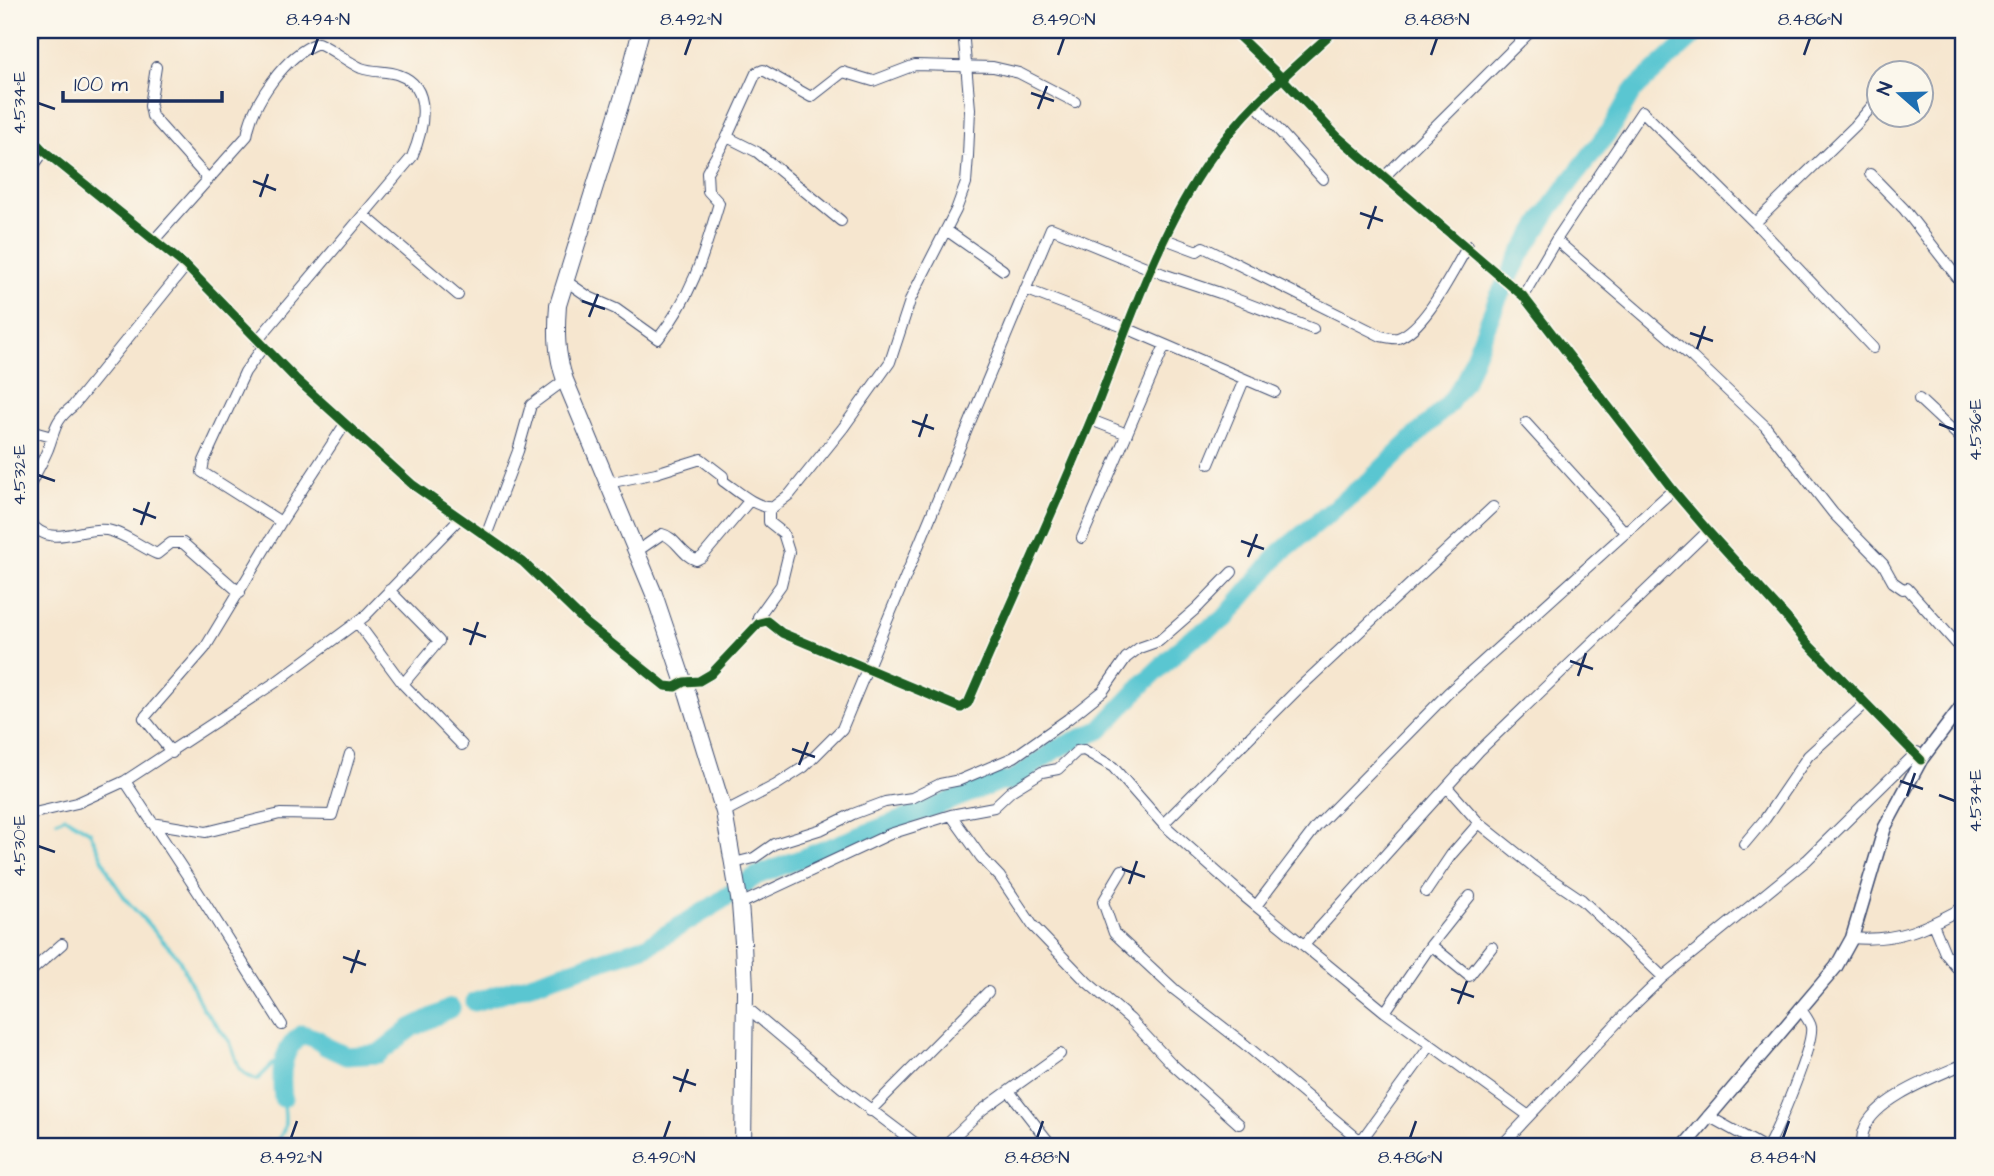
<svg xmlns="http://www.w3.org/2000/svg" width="1994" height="1176" font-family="'Architects Daughter',sans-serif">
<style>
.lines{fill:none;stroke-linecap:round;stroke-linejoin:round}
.stream{stroke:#5ac6d1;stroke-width:3.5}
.river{stroke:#5ac6d1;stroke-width:19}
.minor-casing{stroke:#3c4a6f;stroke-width:12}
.tertiary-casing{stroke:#3c4a6f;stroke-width:15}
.primary-casing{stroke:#3c4a6f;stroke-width:18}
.minor{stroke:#fff;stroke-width:10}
.tertiary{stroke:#fff;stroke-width:12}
.primary{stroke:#fff;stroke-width:16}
.cycleway-casing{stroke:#fbf7ec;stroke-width:13}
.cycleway{stroke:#1b5e20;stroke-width:9}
.ticks{fill:none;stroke:#1b2f5e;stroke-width:2.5}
.neatline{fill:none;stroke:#1b2f5e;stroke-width:2.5}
.ticks-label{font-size:18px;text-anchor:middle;fill:#1b2f5e}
</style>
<rect width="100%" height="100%" fill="#fbf7ec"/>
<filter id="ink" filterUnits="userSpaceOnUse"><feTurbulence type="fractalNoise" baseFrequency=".0143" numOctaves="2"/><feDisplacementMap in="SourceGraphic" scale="14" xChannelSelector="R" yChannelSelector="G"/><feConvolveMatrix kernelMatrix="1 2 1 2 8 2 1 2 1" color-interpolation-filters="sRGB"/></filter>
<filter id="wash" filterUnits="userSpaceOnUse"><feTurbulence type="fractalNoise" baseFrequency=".00686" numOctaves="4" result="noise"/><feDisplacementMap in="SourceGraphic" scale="28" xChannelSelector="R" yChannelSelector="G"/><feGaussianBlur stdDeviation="1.57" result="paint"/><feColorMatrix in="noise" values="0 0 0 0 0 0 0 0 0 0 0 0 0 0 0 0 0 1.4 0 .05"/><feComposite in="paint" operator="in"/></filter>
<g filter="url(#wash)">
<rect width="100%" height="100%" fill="#f6e6cf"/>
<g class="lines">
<path class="stream" d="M57,821L65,817L90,832L112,879L127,901L178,957L202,1007L230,1042L239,1068L246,1075L257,1080L289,1048
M268,1146C289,1137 286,1118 283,1098"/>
<path class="river" d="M475,1002L647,946L713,906L756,876L1001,781L1010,782L1056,749L1100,730L1145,682L1189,640L1224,619L1281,552L1371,479L1448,405L1465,380L1498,298L1521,254L1551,207L1612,127L1632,92L1700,30
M283,1098C280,1073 281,1050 302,1034L317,1039L325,1046L346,1056L378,1054L411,1028L451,1008"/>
</g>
</g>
<g filter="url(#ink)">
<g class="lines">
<defs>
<path id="minor" d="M1232,30L1282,78L1338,137L1523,296L1673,490L1708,531L1787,618L1805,641L1921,760
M30,36L38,30
M156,67L150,106L152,116L208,179
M1255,104L1323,179
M30,136L44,151L186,266L295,378L413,485L523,562L586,623L665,686L675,687L684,682L699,681L711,674L759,623L767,621L782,633L961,708L968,703C1009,608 1052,515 1091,420C1127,331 1155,238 1210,159C1244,109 1291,70 1335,30
M727,137L757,152L841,221
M30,171L44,151
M1870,174L1904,209L1964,286
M1385,176L1532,30
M364,215L458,295
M1755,223L1855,126L1878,99
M946,230L1003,270
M155,239L247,136C252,103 286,54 318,43C334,50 346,61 361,68C374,73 387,70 399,75C434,87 423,131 412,157L257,341
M1165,239L1197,251L1203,247L1381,336C1386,337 1393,339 1398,338C1426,328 1452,272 1468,246
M1556,240L1693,358L1765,426L1833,513L1883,564L1893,582L1903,589L1907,588L1964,652
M566,281L589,297L616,309L658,339C693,294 703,257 719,203L708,191L707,172L727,137L756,73L763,70L811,97L843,72L873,81L915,65L993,67L1019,73L1075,102
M1025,289L1126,328L1275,392
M1523,296L1556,240L1642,111L1755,223L1873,348
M263,347L245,372L204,461L202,472L281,522
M1919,399L1964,441
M1091,420L1127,434
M1526,423L1625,532
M30,431L52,437
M1209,464L1244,380
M608,483L656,473L701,459L723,476V481C739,492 753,506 772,508L790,494L843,428L890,362L911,298L956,210L966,183L968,156L970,109L963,30
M30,485C36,473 43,461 48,449C56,428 54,421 73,406L186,266
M30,522C51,550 79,526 107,530C124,533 141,547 157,554L171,543H183L240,593
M486,536L518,451L531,405L565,380
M1082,538L1165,345
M636,552L662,534C676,537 681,555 696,560L702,557L750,500
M389,590L439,641L403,684
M357,622L403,684L462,745
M759,623L758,617L781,585L789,552L783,533L769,522V507
M172,753L144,718L205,648L281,522L345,424
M125,781L198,892L282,1025
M1447,787L1479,823L1539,871L1582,900L1663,977
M724,812L776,785L804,767L842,729L1051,228L1163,274L1220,293L1313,329
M30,814L77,803L125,781L276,682L364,617L460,518
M951,815L981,857L1000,877L1033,926L1087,982L1130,1019L1172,1064L1239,1124
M152,823L206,832L280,814L332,815L350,754
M1163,824L1297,690L1493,507
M1744,844L1765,819L1808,756L1866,703
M734,863L754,858L774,844L822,829L853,814L885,802L912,798L940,784L960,780L1014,757L1068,719L1103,691L1126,658L1139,648L1159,641L1198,607L1232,572
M1122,870L1103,902L1114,933L1175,990L1242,1042L1357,1138H1363L1430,1046
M1426,892L1451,855L1479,823
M740,904L890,834L951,815L994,807L1011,791L1042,772L1058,769L1077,751L1084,750L1113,767L1163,824L1245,897L1385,1012L1529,1116
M1256,906L1316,827L1448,693L1673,490
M1933,924L1945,953L1964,977
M1852,938C1897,942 1926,928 1964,907
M1305,944L1479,751L1708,531
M1431,945L1469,976L1492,947
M30,972L62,944
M1964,987V1006
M745,1006L841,1087L919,1146
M1385,1012L1431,945L1470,896
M1009,1091L1052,1146
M870,1111L988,992
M1708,1116L1762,1146
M944,1146L982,1110L1060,1054
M1501,1146L1629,1010L1663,977L1807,860L1917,752
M1768,1146C1778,1128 1814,1044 1811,1027C1810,1021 1803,1013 1800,1008
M1862,1146C1862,1141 1862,1134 1864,1130C1874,1099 1937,1076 1964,1064"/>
<path id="tertiary" d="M1684,1146L1836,967L1852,938L1885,827L1921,760L1964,703"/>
<path id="primary" d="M641,30L628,80L558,305C556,332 556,354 565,380L654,594L688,695L724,812L740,904L743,943L745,991L743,1146"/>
</defs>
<use href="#minor" class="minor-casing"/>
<use href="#tertiary" class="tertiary-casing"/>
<use href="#primary" class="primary-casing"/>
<use href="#minor" class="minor"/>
<use href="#tertiary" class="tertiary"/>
<use href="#primary" class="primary"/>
<defs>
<path id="cycleway" d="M1232,30L1282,78L1338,137L1523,296L1673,490L1708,531L1787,618L1805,641L1921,760
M30,136L44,151L186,266L295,378L413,485L523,562L586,623L665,686L675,687L684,682L699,681L711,674L759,623L767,621L782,633L961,708L968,703C1009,608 1052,515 1091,420C1127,331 1155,238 1210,159C1244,109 1291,70 1335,30"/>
</defs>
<use href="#cycleway" class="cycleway-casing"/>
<use href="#cycleway" class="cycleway"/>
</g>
</g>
<path class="ticks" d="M312,55L318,38M685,55L691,38M1058,55L1064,38M1431,55L1437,38M1804,55L1810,38M1031,93L1054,101M38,103L55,109M1038,109L1047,86M253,181L276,190M260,197L268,174M1360,213L1383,221M1368,229L1376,206M582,301L605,309M589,317L598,294M1690,333L1713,341M1697,349L1705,326M912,421L934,429M1939,424L1955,430M919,437L927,414M38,475L55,481M133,509L156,518M141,525L149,502M1241,541L1264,549M1248,557L1257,534M463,629L486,637M470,645L478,622M1570,661L1593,669M1578,676L1586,653M792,749L815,757M799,765L808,742M1900,781L1923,789M1939,795L1955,801M1907,796L1915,773M38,846L55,852M1122,869L1145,877M1129,884L1137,861M343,957L366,965M351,973L359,950M1451,989L1474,997M1458,1004L1467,981M673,1077L696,1085M680,1092L688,1069M291,1138L297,1121M664,1138L670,1121M1037,1138L1043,1121M1410,1138L1416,1121M1783,1138L1789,1121"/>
<rect width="1994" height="1176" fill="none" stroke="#fbf7ec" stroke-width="77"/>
<g transform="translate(1900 94) rotate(290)"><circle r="33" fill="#fbf7ec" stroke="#a1a7b3" stroke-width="2"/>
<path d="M0-5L12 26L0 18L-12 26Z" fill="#1f6fb2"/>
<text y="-10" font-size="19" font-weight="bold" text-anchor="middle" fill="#1b2f5e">N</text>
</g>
<path d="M63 91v10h159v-10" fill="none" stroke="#1b2f5e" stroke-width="3.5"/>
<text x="74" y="91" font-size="21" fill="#1b2f5e" stroke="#fbf7ec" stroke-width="5" paint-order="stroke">100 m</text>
<rect x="38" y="38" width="1917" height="1100" class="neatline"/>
<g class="ticks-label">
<text x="318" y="25">8.494°N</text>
<text x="691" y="25">8.492°N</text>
<text x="1064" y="25">8.490°N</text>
<text x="1437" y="25">8.488°N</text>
<text x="1810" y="25">8.486°N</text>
<text transform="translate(19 103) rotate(-90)" y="6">4.534°E</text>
<text transform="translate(1975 430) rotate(-90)" y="6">4.536°E</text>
<text transform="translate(19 475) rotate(-90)" y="6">4.532°E</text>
<text transform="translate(1975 801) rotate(-90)" y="6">4.534°E</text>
<text transform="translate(19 846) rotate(-90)" y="6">4.530°E</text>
<text x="291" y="1163">8.492°N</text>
<text x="664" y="1163">8.490°N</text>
<text x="1037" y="1163">8.488°N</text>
<text x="1410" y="1163">8.486°N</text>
<text x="1783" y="1163">8.484°N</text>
</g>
</svg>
